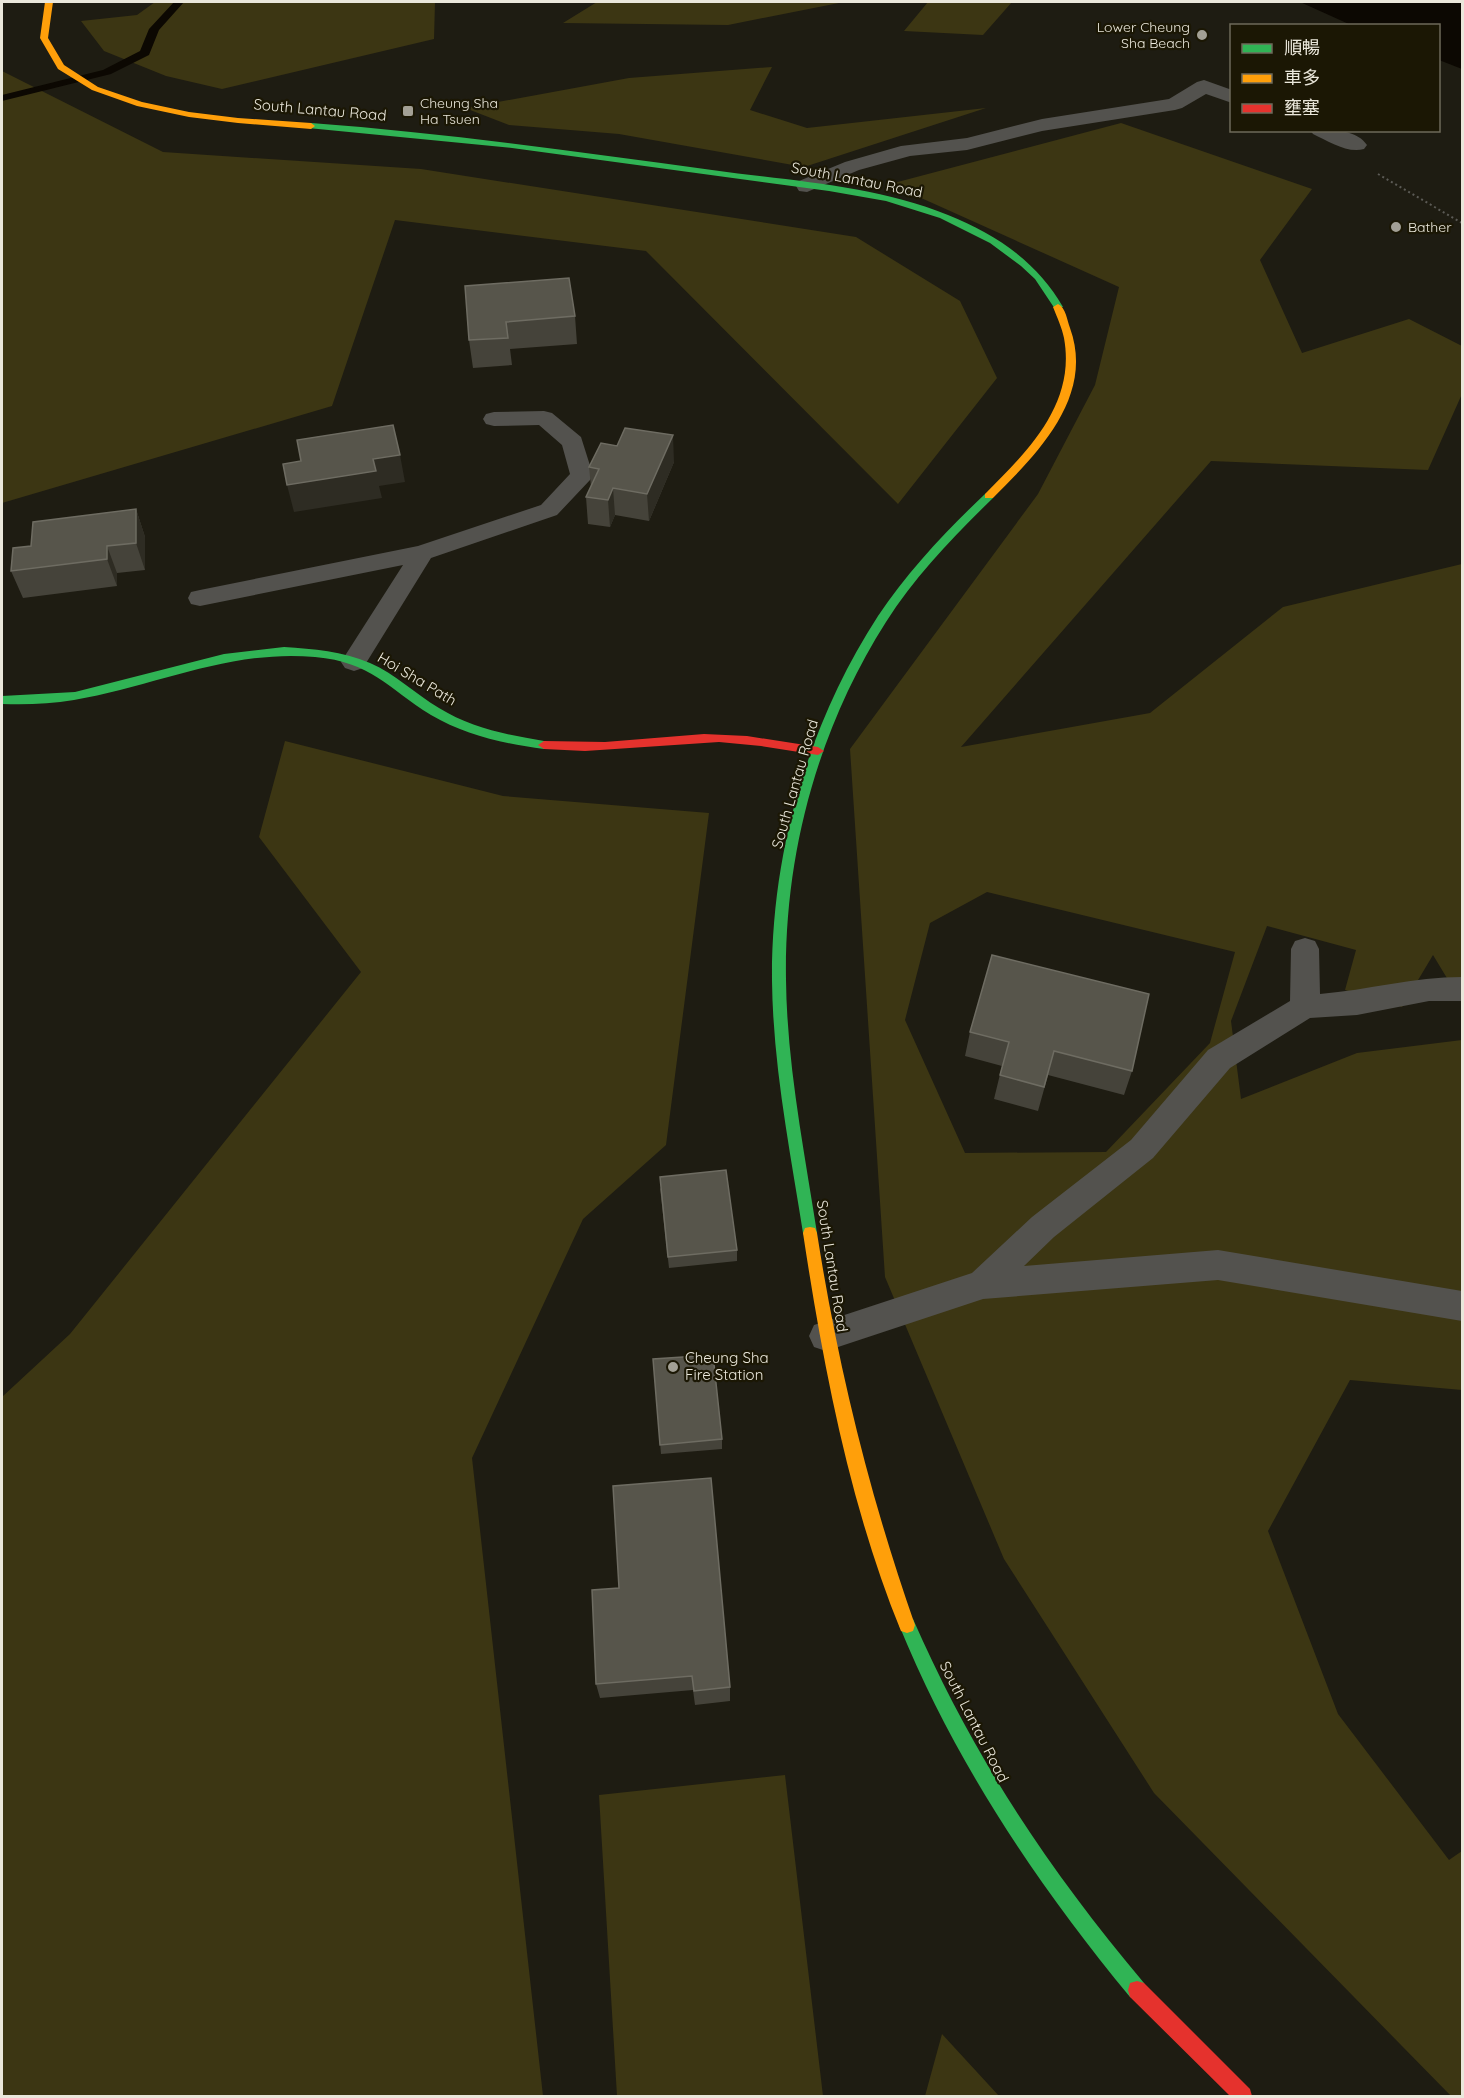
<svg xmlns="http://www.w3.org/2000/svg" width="1464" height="2098" font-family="Quicksand,'Noto Sans TC',sans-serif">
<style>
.green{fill:#3c3613;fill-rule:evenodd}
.water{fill:#0c0802}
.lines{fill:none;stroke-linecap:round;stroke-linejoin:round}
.stream{fill:#0c0802;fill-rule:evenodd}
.path{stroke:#5c5b56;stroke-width:2;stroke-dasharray:2 3;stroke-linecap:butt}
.lane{fill:#53524e;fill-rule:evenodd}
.street{fill:#53524e;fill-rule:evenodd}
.fast{fill:#30b455;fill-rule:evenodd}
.slow{fill:#ff9f0a;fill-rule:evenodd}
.jam{fill:#e5322d;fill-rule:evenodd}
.wall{fill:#45433a}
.shaded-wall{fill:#2e2c23}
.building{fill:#57554b;stroke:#6e6c62;stroke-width:1.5}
.poi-dot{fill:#a3a095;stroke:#1b1704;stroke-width:2}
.labels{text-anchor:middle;stroke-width:4.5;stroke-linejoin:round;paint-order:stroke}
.far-poi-label{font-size:14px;fill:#eae7db;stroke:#1b1704;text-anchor:start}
.street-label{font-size:15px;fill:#eae7db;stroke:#1b1704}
.poi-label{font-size:15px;fill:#eae7db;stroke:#1b1704;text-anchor:start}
</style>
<rect width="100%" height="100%" fill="#1e1c12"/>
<path class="green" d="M155,2H435L434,39L222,89L166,76L104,51L81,21L137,15Z
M597,2H844L728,25L563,23Z
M928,2H1012L983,35L904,31Z
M772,67L750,110L807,128L986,108L804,167L619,134L509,125L465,108L629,78Z
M2,71L163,152L421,169L856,237L960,301L997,378L898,504L646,251L395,220L332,406L2,503Z
M1121,123L1312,189L1260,260L1302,353L1409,319L1462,346V394L1428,470L1211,461L961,747L1150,713L1283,607L1462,564V1003L1433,955L1402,1007L1345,990L1356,950L1267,926L1231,1021L1241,1099L1357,1053L1462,1040V1390L1350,1380L1268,1531L1338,1714L1449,1860L1462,1851V2096H1451L1154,1793L1004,1559L885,1277L850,749L1038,494L1095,385L1119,287L890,184ZM987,892L1235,952L1210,1043L1106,1152L965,1153L905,1020L930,923Z
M285,741L503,796L709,813L666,1145L583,1219L472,1458L543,2096H2V1397L70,1334L361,972L259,837Z
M785,1775L823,2096H617L599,1795Z
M942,2034L999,2096H925Z"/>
<path class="water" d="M1300,2H1462V69L1439,60L1438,26L1351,25Z"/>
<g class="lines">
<path class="stream" d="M174,2H184L159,30L149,55L111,74L2,101V95L103,70L140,51L149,29Z"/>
<path class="path" d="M1378,174L1462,223"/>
<path class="lane" d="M544,411L552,413L581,437L593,475L590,480L557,515L431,558L363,668L354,671L345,668L341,662L403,565L200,606L191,604L188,598L191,592L200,590L418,546L541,505L570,474L562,445L539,425L494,426L486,424L483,419L486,414L494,412Z
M1305,938L1315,941L1319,949L1320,994C1368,990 1414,977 1462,977V1001H1429L1357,1015L1310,1018L1230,1068L1153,1158L1054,1237L1024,1266L1218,1250L1462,1291V1321L1218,1280L983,1299L826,1351L814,1347L809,1336L814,1325L972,1273L1032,1217L1131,1140L1208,1050L1290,1001L1291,949L1295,941Z"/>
<path class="street" d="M1204,80L1232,90V103L1206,94L1182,108L1175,110L1042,131L967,150L910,156L859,170L807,192L799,191L796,186L799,181L845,162L901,146L967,138L1042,119L1169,99L1197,82Z
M1310,130C1328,130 1356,128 1367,145L1364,149C1348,154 1328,141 1313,134Z"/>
<path class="fast" d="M311,123C446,133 579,152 712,170C791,181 874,185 948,215C996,234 1037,262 1063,307L1055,309L1035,279L1021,266L990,243L940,218L886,201L829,191L512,148L308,128L307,126Z
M989,493L993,494V498C954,536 915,576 886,622C818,729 784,854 786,980C787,1065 804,1149 817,1233L815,1238L810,1239L805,1238L803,1233C790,1150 773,1066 772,981C771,853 808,724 878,616C908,571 946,531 985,494Z
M284,647C314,649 342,651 370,663C396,674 415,694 439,708C471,728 508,735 544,741L550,745L544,749C505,744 465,735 431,715C387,688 372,662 315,657C231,649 156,686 74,700C50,704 26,705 2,704V696L75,692L224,654Z
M907,1617L913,1619C974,1758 1047,1867 1144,1983L1146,1990L1144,1997L1137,1999L1130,1997C1036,1883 955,1762 899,1625L901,1619Z"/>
<path class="slow" d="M45,2H53L48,38L64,65L98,87L142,102L189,112L238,118L311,123L315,126L311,129L238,123L189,117L137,106L92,90L58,69L40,38Z
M1058,304C1066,308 1067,320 1070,328C1095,397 1037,454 993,498H985V494C1028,451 1076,404 1064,338C1062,328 1057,317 1053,307Z
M810,1227L815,1228L817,1233C838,1367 870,1497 915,1625L913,1631L907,1633L901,1631C850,1507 823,1365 803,1233L805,1228Z"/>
<path class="jam" d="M704,734L747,736L818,747L824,751L818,755L761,746L719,742L585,751L544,749L538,745L544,741L605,742Z
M1137,1981L1144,1983L1250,2089L1252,2096H1230L1130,1997L1128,1990L1130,1983Z"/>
</g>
<path class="wall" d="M465,286L575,316L577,344L510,349L512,365L473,368L469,340Z
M674,462L649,521L615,515L610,527L588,524L586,497L591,487L589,467Z
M136,509L145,537V570L117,573V586L23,598L11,571L31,546Z
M992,955L1132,1071L1124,1095L1048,1075L1038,1111L994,1099L1002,1066L965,1056L970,1032Z
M660,1188L737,1250V1261L669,1268Z
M653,1359L722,1439V1449L661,1454Z
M592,1590L730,1687V1701L695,1705L693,1690L600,1698L596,1684Z"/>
<path class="shaded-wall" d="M673,435L674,462L649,521L647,494Z
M400,455L405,482L379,486L382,498L294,512L287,485L373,459Z
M613,488L615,515L610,527L608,500Z
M136,509L145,537V570L136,543Z
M107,546L117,573V586L107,559Z"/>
<path class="building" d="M569,278L575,316L506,322L508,338L469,340L465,286Z
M393,425L400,455L373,459L376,471L287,485L283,464L301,461L297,440Z
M625,428L673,435L647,494L613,488L608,500L586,497L599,469L589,467L601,443L617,446Z
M136,509V543L107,546V559L11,571L13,548L31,546L33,522Z
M992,955L1149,994L1132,1071L1054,1051L1044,1087L1000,1075L1009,1042L970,1032Z
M726,1170L737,1250L668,1257L660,1177Z
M713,1355L722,1439L660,1445L653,1359Z
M711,1478L730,1687L694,1691L692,1676L596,1684L592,1590L619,1588L613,1486Z"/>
<g class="poi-dot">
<circle cx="1202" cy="35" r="6"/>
<rect x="402" y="105" width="12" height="12" rx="3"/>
<circle cx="1396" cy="227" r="6"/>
<circle cx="673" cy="1367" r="6"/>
</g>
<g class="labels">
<g class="far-poi-label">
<text x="1190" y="32" text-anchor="end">Lower Cheung<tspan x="1190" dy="16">Sha Beach</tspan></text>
<text x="420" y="108">Cheung Sha<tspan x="420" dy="16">Ha Tsuen</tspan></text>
<text x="1408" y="232">Bather</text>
</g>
<g class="street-label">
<text transform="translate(320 110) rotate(5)" y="5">South Lantau Road</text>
<text transform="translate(857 180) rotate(11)" y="5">South Lantau Road</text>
<text transform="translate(417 679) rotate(31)" y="5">Hoi Sha Path</text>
<text transform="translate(795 784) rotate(-74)" y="5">South Lantau Road</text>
<text transform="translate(832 1266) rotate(81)" y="5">South Lantau Road</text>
<text transform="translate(974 1722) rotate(63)" y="5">South Lantau Road</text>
</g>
<g class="poi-label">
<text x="685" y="1363">Cheung Sha<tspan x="685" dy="17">Fire Station</tspan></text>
</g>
</g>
<rect width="1464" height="2098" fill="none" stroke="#eae7db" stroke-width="6"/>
<rect x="1230" y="24" width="210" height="108" fill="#1b1704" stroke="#6e6a5a" stroke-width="1.5"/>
<rect x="1242" y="44" width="30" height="9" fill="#30b455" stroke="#6e6a5a" stroke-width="1.5"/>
<text x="1284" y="54" font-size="18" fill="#eae7db">順暢</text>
<rect x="1242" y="74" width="30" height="9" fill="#ff9f0a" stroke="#6e6a5a" stroke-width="1.5"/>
<text x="1284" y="84" font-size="18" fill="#eae7db">車多</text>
<rect x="1242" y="104" width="30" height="9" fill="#e5322d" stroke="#6e6a5a" stroke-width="1.5"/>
<text x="1284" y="114" font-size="18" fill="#eae7db">壅塞</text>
</svg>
